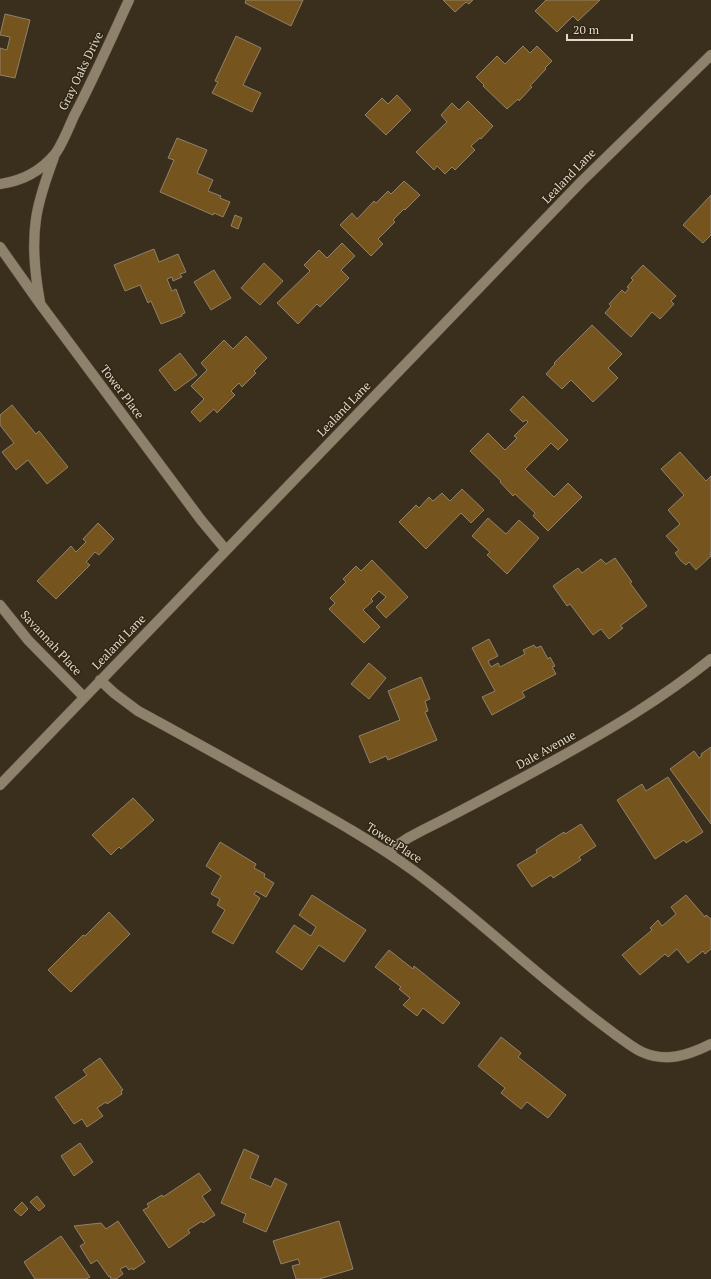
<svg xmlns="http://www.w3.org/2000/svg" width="711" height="1279" font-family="'PT Serif',serif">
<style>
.building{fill:#76541d;stroke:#90816c}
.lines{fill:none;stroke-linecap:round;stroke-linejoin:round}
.minor-casing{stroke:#564d3c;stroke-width:11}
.minor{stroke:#8f826c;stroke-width:10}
.labels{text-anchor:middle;stroke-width:3;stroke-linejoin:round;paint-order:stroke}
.street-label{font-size:12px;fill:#dfd8cc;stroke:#302512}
</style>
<rect width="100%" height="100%" fill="#3a2f1c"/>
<path class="building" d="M246,0H303L291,26L245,3Z
M443,0H473L469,4L466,2L455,12Z
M546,0H600L578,21L573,16L557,32L535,11Z
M5,14L30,20L15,78L0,75V48L7,50L10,37L0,35Z
M236,36L261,48L243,85L261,93L252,112L212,93L218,82L215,81Z
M523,46L530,53L537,46L552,61L545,68L546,69L530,86L532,87L519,101L518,99L507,109L483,86L484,85L476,77L497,56L505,64Z
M397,95L411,110L386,135L365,115L382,98L388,104Z
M468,101L493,126L481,139L480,138L471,146L475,150L455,170L452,167L445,174L437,166L434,170L416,152L447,122L441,115L452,103L459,110Z
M177,138L207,150L197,173L213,180L208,191L221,196L220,198L230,202L223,217L214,213L213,215L160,192L174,160L168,158Z
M404,181L420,195L405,210L404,209L393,220L395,222L378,239L383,244L371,256L340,225L352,213L357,219L374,201L376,203L388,191L391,194Z
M711,195V235L703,243L683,225Z
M235,215L242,218L238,229L231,226Z
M342,243L355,256L341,270L349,278L320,307L317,304L298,324L277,303L310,271L304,265L319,250L327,258Z
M154,249L159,262L178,254L186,272L180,274L182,277L173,281L172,277L167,279L172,291L176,289L185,313L182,314V316L161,324L151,301L148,303L140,285L125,291L114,265Z
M264,263L283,281L260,305L241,288Z
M643,265L676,296L671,301L674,304L660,319L652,312L631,337L605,313L611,306L609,304L622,290L625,293L629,288L627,287L633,280L631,278Z
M214,270L231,298L211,310L194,282Z
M592,325L622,354L608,368L618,378L593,402L571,380L562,389L546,374L555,364L554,363Z
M246,336L267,358L254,371L256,373L242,387L239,383L231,391L235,395L217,413L214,409L200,422L191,412L204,399L191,386L207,370L201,363L224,340L233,349Z
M180,353L197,375L175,391L159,370Z
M523,396L568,440L558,450L551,443L525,469L554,497L568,483L582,497L548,531L533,516L535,513L515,494L513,496L500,482L501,481L470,451L488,433L505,450L517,438L514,436L528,422L526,420L523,422L510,410Z
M12,405L36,434L39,431L68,467L47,484L28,460L16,470L2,452L14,443L0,425V415Z
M680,452L706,481L711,476V552L710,553L711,556L696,570L689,562L686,565L681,561L675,553L679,550L666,536L680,524L668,510L684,495L661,469Z
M462,489L484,510L471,523L461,513L426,549L399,522L416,505L419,508L429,497L433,501L442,493L450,501Z
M488,518L506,534L519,520L539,538L507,574L487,555L490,552L472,536Z
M98,523L114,539L99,555L95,552L86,562L90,565L56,599L37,581L71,546L76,552L86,542L83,539Z
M615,558L632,582L630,583L647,606L620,626L623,628L609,639L601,629L593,635L570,604L567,606L553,586L578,568L582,573L601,559L606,564Z
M372,560L408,597L386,618L376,607L386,597L379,591L371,599L373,601L363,610L380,627L364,643L329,609L335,603L330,598L346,582L343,579L356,566L361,571Z
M489,639L498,656L488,661L491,667L498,663L500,667L525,654L523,650L534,645L536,648L541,646L548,659L550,657L555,666L552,667L556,674L522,692L525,697L492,715L482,697L495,691L472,648Z
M369,663L386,678L369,699L351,684Z
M421,677L430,699L425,701L428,711L425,712L437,740L388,760L386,756L370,763L359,736L400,720L388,691Z
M711,747V824L670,769L694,751L699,758L702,756L701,754Z
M668,777L703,832L686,843L684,840L655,859L617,800L642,784L646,791Z
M133,798L154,820L121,849L119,847L111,855L92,835Z
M581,824L596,846L579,857L581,860L553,878L551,875L532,887L517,865L537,853L536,850L564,832L565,834Z
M220,842L256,864L254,868L265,874L264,877L274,883L266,897L256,891L254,894L260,898L233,944L212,932L225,910L217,905L220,899L211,894L221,876L206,866Z
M312,895L366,930L344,962L319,945L302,970L276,952L294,925L311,936L316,927L299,915Z
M686,895L705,917L706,915L711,919V949L705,954L703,951L688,963L677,949L668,957L665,954L640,975L622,955L652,930L650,928L658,920L662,926L676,914L671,907Z
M109,912L130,934L71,992L48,970L83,935L85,936Z
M389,950L413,969L414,966L460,1003L443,1024L423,1008L417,1016L403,1005L410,998L399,989L401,987L375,967Z
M501,1037L521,1053L518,1057L566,1095L548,1118L527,1102L521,1109L501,1093L505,1088L478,1066Z
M100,1058L123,1090L121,1091L122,1094L107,1104L106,1102L97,1108L103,1116L87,1127L82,1119L74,1124L55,1097L87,1075L83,1070Z
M80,1143L93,1162L74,1176L61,1156Z
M244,1149L259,1156L250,1178L271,1187L275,1178L287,1184L266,1232L243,1222L246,1214L221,1203Z
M199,1173L211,1190L202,1196L215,1215L203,1223L202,1221L188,1230L190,1233L169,1248L143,1210L149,1207L147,1204L162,1195L163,1197Z
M37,1196L45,1206L39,1211L30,1202Z
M22,1202L28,1209L21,1216L14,1210Z
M118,1221L145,1262L133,1270L132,1268L129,1270L126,1266L120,1269L123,1274L116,1279H111L110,1276L109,1277L97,1260L91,1264L80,1246L85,1243L74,1226L101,1223L106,1229Z
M339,1221L353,1269L319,1279H296L292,1266L300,1264L298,1259L281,1264L273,1241Z
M61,1236L90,1277L86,1279H35L24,1262Z"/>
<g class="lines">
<defs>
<path id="minor" d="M0,184C22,181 41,171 55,154C62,145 69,127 74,116C94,78 111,39 129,0
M0,247L41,305L201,520L226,550
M40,302C35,275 32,246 36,219C39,197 47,177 54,157
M0,605L28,640L84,697
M100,680L114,693L138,711C188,738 238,766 288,794C331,818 374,842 414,871C470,912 521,961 576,1004C589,1015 603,1025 616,1035C625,1041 633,1048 642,1052C666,1063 689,1055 711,1044
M0,785L581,182L711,55
M387,852L408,838L423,830C468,808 511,784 555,760C609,730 663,698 711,659"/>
</defs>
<use href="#minor" class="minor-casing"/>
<use href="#minor" class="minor"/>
</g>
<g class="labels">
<g class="street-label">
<text transform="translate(81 71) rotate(-64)" y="4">Gray Oaks Drive</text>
<text transform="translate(569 176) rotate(-46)" y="4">Lealand Lane</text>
<text transform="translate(122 392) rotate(53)" y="4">Tower Place</text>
<text transform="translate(344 409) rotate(-46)" y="4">Lealand Lane</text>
<text transform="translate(119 642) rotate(-46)" y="4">Lealand Lane</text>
<text transform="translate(51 643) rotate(47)" y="4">Savannah Place</text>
<text transform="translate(546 750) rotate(-29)" y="4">Dale Avenue</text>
<text transform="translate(394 843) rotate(33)" y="4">Tower Place</text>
</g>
</g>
<path d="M567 34v6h65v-6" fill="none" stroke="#dfd8cc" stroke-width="2"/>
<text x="573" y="34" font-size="12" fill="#dfd8cc" stroke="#302512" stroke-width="3" paint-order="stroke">20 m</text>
</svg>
